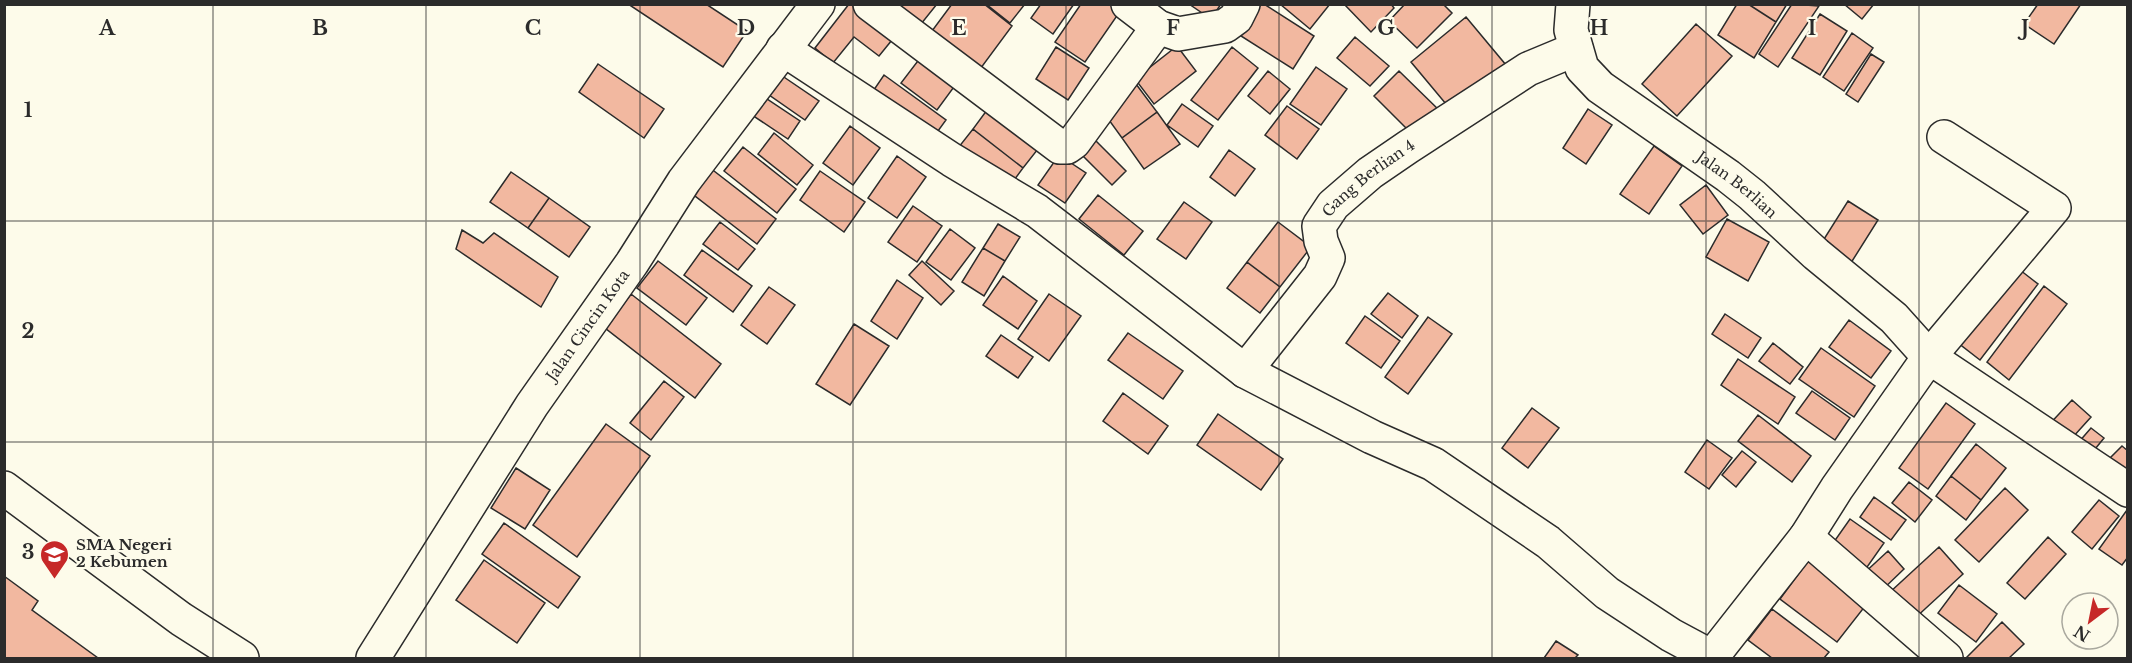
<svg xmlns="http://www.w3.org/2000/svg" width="2132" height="663" font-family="'Libre Baskerville',serif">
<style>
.building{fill:#f2b8a0;stroke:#2b2b2b;stroke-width:1.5}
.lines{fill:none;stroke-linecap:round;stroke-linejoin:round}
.minor-casing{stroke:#2b2b2b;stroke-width:36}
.minor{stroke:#fdfbea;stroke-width:33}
.grid{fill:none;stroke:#2b2b2b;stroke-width:1.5;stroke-opacity:0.55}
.labels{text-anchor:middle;stroke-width:4.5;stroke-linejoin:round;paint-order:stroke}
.street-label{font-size:15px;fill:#2b2b2b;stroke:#fdfbea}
.poi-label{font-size:15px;font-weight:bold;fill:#2b2b2b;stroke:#fdfbea;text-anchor:start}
.grid-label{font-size:20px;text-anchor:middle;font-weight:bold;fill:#2b2b2b;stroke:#fdfbea;stroke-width:4.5;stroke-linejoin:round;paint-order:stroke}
</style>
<rect width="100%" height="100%" fill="#fdfbea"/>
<path class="building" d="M628,4H706L747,31L723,67Z
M849,4H857L896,35L879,56L854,37L833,63L815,48Z
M876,4H937L913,34Z
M952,4H984L1012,26L972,80L923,43Z
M986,4H1025L1010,23Z
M1041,4H1074L1053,34L1031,18Z
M1081,4H1113L1121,10L1085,62L1055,42Z
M1189,4H1221L1211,19Z
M1261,4H1264L1314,36L1293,69L1241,36Z
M1280,4H1330L1310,29Z
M1344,4H1391L1394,8L1371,32Z
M1405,4H1443L1452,13L1417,48L1389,21Z
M1737,4H1748L1776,22L1754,58L1718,35Z
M1748,4H1787L1776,22Z
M1792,4L1819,6L1778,67L1759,54Z
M1844,4H1874L1862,19Z
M2038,4H2081L2054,44L2024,24Z
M1820,14L1847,31L1820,75L1792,58Z
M1466,17L1506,65L1451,110L1411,62Z
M1696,24L1732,56L1677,116L1642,84Z
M1852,33L1873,48L1844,91L1823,77Z
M1355,37L1389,66L1370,86L1337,58Z
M1177,46L1196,71L1154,104L1135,79Z
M1056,47L1089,68L1068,100L1036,79Z
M1232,47L1258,68L1218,120L1191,100Z
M927,49L962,76L937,110L901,83Z
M1871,54L1884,62L1858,102L1846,94Z
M598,64L664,109L644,138L579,92Z
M1316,67L1347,89L1321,125L1290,104Z
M775,71L819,101L805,120L762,90Z
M1268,71L1290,89L1270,114L1248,96Z
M1399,71L1442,113L1417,139L1374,96Z
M884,75L946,120L930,142L869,97Z
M1136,84L1157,112L1122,138L1101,109Z
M758,93L800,121L788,139L746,111Z
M1182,104L1213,126L1198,147L1167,125Z
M1287,106L1319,129L1297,159L1265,135Z
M1588,109L1612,125L1586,164L1563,148Z
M987,110L1038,149L1023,168L973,129Z
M1157,112L1180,144L1144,169L1122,138Z
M850,126L880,148L853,185L823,163Z
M973,129L1023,168L1009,187L958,148Z
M774,133L813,165L797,185L758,154Z
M1089,134L1126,171L1112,185L1075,148Z
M1654,146L1682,166L1649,214L1620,194Z
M743,147L796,189L777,213L724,171Z
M1229,150L1255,169L1235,196L1210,177Z
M1059,155L1086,173L1065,203L1038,185Z
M897,156L926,177L897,218L868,198Z
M705,164L776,219L757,244L686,189Z
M820,171L865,202L844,232L800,200Z
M511,172L549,198L528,228L490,202Z
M1706,185L1728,215L1703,234L1680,205Z
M1098,195L1143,231L1124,255L1079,219Z
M549,198L590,227L569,257L528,228Z
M1848,201L1878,220L1849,266L1819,247Z
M1184,202L1212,222L1186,259L1157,239Z
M913,206L942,226L917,262L888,242Z
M1727,219L1769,242L1748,281L1706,257Z
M720,222L755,249L738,270L703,244Z
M1278,222L1311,247L1280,287L1247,262Z
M998,224L1020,237L1005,261L983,248Z
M950,229L975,248L951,280L926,262Z
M462,230L483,243L494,233L558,277L541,307L456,249Z
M983,248L1005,261L984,296L962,282Z
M702,250L752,286L733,312L684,275Z
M658,261L707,298L686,325L637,288Z
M922,261L954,291L941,305L909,275Z
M1247,262L1280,287L1260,313L1227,288Z
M2011,263L2038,284L1980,360L1953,339Z
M1003,276L1037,301L1018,329L983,305Z
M897,280L923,298L897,339L871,321Z
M2044,286L2067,304L2009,380L1987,362Z
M769,287L795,305L767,344L741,325Z
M1388,293L1418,316L1402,338L1371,314Z
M631,294L721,364L695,398L605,328Z
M1049,294L1081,316L1049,361L1018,339Z
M1725,314L1761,338L1748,358L1712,334Z
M1365,316L1400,341L1381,368L1346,343Z
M1428,317L1452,334L1408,394L1385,377Z
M1849,320L1891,351L1871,378L1829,347Z
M854,324L889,346L850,405L816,384Z
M1128,333L1183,371L1163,399L1108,360Z
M1001,335L1033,357L1018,378L986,356Z
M1773,343L1803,367L1790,384L1759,361Z
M1821,348L1875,386L1854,417L1799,379Z
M1738,359L1795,397L1778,424L1721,385Z
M664,381L684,397L651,440L630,423Z
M1812,391L1850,418L1835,440L1796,413Z
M1123,393L1168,426L1148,454L1103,421Z
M2072,400L2091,417L2064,447L2045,429Z
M1946,403L1975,424L1928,489L1899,468Z
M1532,408L1559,428L1528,468L1502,448Z
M1218,414L1283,459L1261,490L1197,445Z
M1758,415L1811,456L1792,482L1738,441Z
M606,424L650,456L577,557L533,525Z
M2091,428L2104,438L2091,454L2078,443Z
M1707,440L1732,458L1709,489L1685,472Z
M1976,444L2006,468L1981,500L1951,476Z
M2122,446L2128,451V469L2125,472L2110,458Z
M1742,451L1756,462L1736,487L1722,475Z
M516,468L550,490L525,529L491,508Z
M1951,476L1981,500L1966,520L1936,496Z
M1909,482L1932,500L1915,522L1892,503Z
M2005,488L2028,510L1979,562L1955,540Z
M1874,497L1906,520L1891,540L1860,517Z
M2099,500L2119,516L2092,549L2072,532Z
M2127,510L2128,557L2122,565L2099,549Z
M1850,519L1884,543L1865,570L1831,546Z
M504,523L580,577L558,608L482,554Z
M2048,537L2066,554L2025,599L2007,583Z
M1939,547L1963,574L1913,620L1889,593Z
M1888,551L1904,569L1878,594L1861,576Z
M484,560L545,603L517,643L456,600Z
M1808,561L1866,605L1837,642L1780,599Z
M4,576L38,601L32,610L98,658H4Z
M1959,585L1997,614L1976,642L1938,613Z
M1772,609L1829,652L1824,658H1772L1748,640Z
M2002,622L2024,644L2009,658H1966Z
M1556,641L1578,655L1575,658H1544Z"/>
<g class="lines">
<defs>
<g id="minor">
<path d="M870,4L1060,147H1067L1074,142L1158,27"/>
<path d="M1128,4L1158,27L1178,34L1225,26L1236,18L1243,4"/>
<path id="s1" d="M1573,4L1571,30L1582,68L1600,87L1728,176L1752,195L1816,254L1894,318L1929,357L2128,490"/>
<path d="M783,49L952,160L1037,211L1245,371L1372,437L1433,464L1548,542L1607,593L1671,635L1712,657"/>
<path id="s2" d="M1245,371L1320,276L1328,258L1321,241L1319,226L1333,205L1370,173L1408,147L1528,69L1576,49"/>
<path d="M4,488L181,619L242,658"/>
<path d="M1806,537L1946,658"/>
<path id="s3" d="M373,658L532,405L632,263L684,181L818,4"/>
<path d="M1711,658L1806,537L1837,488L1929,357L2054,208L1944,137"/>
</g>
</defs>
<use href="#minor" class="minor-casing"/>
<use href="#minor" class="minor"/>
</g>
<path class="grid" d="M213,4V658M426,4V658M640,4V658M853,4V658M1066,4V658M1279,4V658M1492,4V658M1706,4V658M1919,4V658M4,221H2128M4,442H2128"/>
<defs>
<symbol id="school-pin" viewBox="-11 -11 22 30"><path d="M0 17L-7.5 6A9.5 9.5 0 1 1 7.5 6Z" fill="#c62828" stroke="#fdfbea"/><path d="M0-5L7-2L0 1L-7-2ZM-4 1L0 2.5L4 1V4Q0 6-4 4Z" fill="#fff"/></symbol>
</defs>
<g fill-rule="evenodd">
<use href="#school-pin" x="38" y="538" width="33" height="45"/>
</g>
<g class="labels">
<g class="street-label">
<text dy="5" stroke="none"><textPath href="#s2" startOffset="244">Gang Berlian 4</textPath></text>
<text dy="5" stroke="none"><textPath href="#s1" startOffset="260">Jalan Berlian</textPath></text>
<text dy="5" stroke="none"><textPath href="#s3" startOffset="396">Jalan Cincin Kota</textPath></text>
</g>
<g class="poi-label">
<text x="76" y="550">SMA Negeri<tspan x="76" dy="17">2 Kebumen</tspan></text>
</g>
</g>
<g class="grid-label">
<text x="107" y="35">A</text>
<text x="320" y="35">B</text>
<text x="533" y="35">C</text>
<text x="746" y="35">D</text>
<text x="959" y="35">E</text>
<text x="1173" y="35">F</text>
<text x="1386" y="35">G</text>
<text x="1599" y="35">H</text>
<text x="1812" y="35">I</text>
<text x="2025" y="35">J</text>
<text x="28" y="117">1</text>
<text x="28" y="338">2</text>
<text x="28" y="559">3</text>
</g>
<rect width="2132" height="663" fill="none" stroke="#2b2b2b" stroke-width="12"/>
<g transform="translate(2090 621) rotate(212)"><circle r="28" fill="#fdfbea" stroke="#a9a89e" stroke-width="1.5"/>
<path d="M0-4.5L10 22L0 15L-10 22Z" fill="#c62828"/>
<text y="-9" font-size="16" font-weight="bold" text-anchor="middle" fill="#2b2b2b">N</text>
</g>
</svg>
